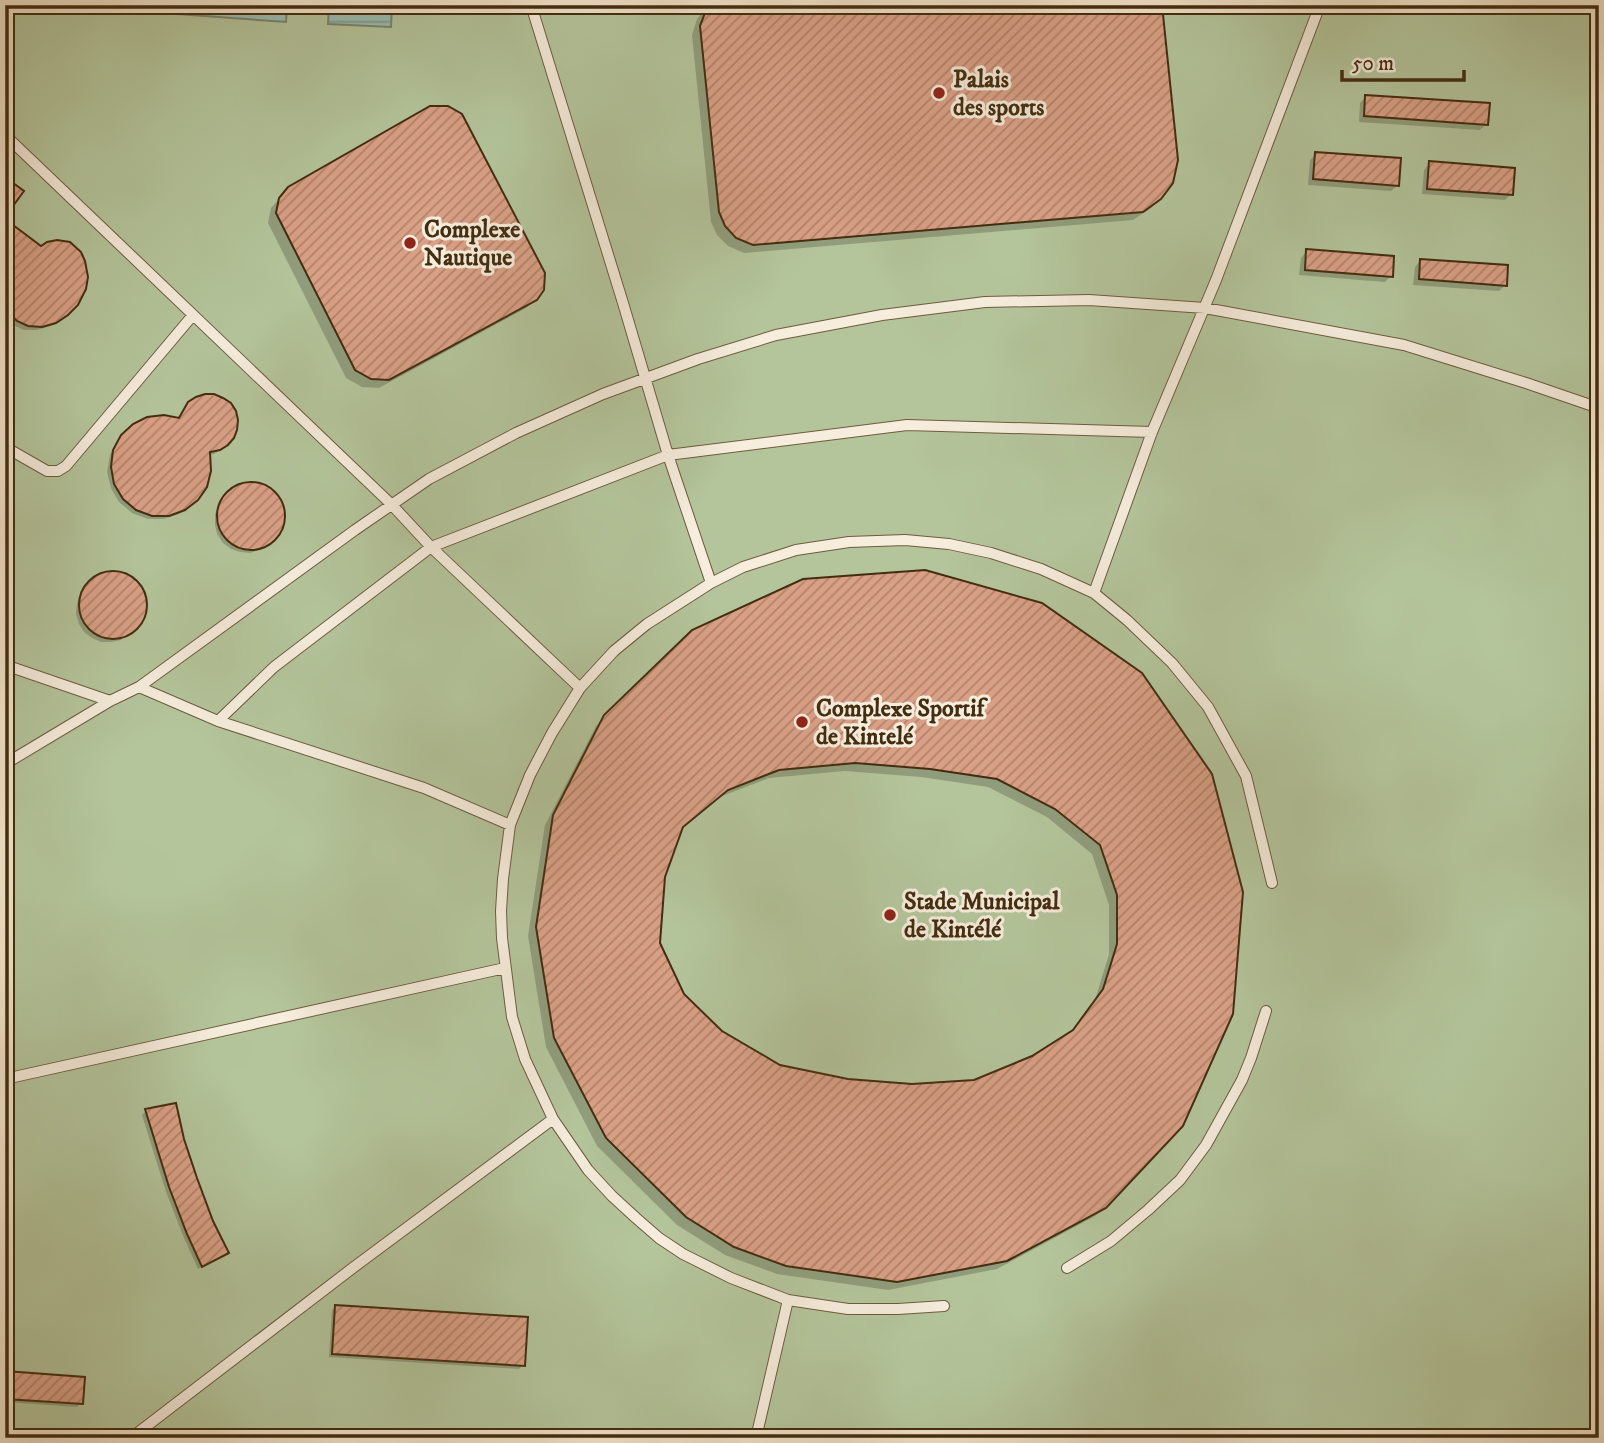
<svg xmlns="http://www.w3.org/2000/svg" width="1604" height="1443" font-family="'IM FELL DW Pica',serif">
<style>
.pitch{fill:#b4c59c;stroke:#7c7956;stroke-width:2}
.water{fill:url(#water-rules);stroke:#788572;stroke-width:2}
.shadow{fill:#0003;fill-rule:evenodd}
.building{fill:url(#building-hatch);stroke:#432d10;stroke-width:2;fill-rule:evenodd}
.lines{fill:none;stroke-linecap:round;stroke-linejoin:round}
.service-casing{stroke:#6e5b3e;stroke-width:12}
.service{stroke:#f6eddd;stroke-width:10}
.poi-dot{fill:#8f2418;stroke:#f6eddd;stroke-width:2.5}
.labels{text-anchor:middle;stroke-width:6;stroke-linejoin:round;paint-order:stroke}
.poi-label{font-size:24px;font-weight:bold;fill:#432d10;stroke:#f6eddd;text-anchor:start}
</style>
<defs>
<pattern id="water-rules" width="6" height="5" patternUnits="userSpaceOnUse" patternTransform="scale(1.75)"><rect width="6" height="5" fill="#9bbfb4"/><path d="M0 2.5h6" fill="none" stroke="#809c91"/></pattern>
<pattern id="building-hatch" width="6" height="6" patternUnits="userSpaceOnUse" patternTransform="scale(1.75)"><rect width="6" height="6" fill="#daa086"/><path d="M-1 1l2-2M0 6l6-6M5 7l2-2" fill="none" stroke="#b2836c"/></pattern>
</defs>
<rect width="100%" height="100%" fill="#f1e4ca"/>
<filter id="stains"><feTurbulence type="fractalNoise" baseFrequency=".00286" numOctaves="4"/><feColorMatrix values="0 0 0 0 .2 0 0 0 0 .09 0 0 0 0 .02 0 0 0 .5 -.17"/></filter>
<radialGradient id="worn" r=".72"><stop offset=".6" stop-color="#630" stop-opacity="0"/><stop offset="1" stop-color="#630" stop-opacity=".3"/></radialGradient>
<path class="pitch" d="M5,5H1599V1438H5Z"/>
<path class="water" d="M165,5H287L286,22L164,13Z
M329,5H392L391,27L328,24Z"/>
<path class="shadow" d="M708,5H1160V198L1151,208L1133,220L744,253L728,246L717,235L711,222L692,35L697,19Z
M1366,97L1486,124L1480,130L1359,122L1360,103Z
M1316,154L1398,185L1391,191L1308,185L1310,160Z
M1430,163L1511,194L1505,200L1422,194L1424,170Z
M280,198L535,299L526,308L379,388L362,387L346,378L268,223L271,208Z
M5,221L62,319L51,326L37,330H24L13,325L5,316Z
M1307,251L1391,276L1385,282L1299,275L1301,258Z
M1421,260L1505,285L1499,291L1413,285L1415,267Z
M134,425L233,438L222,449L214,454L208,455L192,504L179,514L164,519H148L132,513L119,502L111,488L107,472L110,455L117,441Z
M252,484L263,486L272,491L279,500L283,510V521L279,531L268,545L259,550L250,553L240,552L231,549L223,543L217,534L215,525V514L219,504L232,490L241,485Z
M113,573L124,575L133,581L140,589L144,599V610L141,621L129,634L121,640L111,642H101L92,638L84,632L79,624L76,614L77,603L81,593L93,580L103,575Z
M693,631L1140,674L1105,1207L1095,1216L997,1269L888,1290L777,1274L725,1255L677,1225L597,1146L546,1047L528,936L545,825L596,726ZM845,771L921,777L988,787L1047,817L1092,854L1109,905V954L1095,1000L1069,1034L1033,1058L975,1081L912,1086L848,1081L779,1066L721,1032L682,995L658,943L663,876L681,828L717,798L769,778Z
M146,1111L183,1139L223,1256L198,1269L184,1238L166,1192L142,1115Z
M336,1307L523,1365L519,1369L329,1357L332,1310Z
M5,1373L81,1403L77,1407L5,1402Z"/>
<path class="building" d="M708,5H1162L1178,160L1173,183L1161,199L1143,212L753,245L736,238L725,226L719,212L700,26Z
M1365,95L1490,103L1488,125L1364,116Z
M430,106H448L462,114L545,273L544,290L537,300L389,380L371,379L355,370L276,213L279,198L288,187Z
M1315,152L1401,158L1399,186L1313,179Z
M1429,161L1515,168L1513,195L1427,189Z
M5,177L24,191L5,217Z
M5,219L41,246L47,242L57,240L70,242L81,252L85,261L88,277L86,289L78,305L68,315L56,323L42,327L28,326L17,321L7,311H5Z
M1306,249L1394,256L1393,277L1305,270Z
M1420,259L1508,265L1507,286L1419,279Z
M205,394H214L223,398L231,403L236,411L238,420L237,430L234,438L228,445L220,450L210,452L211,471L207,487L198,500L185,510L169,516H152L136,510L123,499L114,484L111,467L113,450L121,435L133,424L147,417L164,415L179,418L188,402L196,397Z
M217 516a34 34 0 1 1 68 0a34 34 0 1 1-68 0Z
M925,570L1042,603L1142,673L1212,774L1243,892L1233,1014L1183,1126L1106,1208L1007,1261L897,1282L786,1266L734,1247L686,1217L606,1138L554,1038L536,927L553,815L604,715L692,630L803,579ZM855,763L930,769L997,779L1055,809L1100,845L1117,895V944L1103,989L1073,1030L1032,1056L974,1080L912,1084L848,1079L780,1065L722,1031L684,994L660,943L665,877L683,827L728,790L779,770Z
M79 605a34 34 0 1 1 68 0a34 34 0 1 1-68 0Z
M176,1103L184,1139L197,1178L213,1221L229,1253L202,1267L187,1234L169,1187L145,1109Z
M335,1305L528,1317L525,1366L332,1354Z
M5,1371L85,1377L83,1404L5,1399Z"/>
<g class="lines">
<defs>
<path id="service" d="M531,5L623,303L668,455L711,583
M5,135L392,505L431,547L580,688
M5,447L47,471H58L66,466L193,315
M1094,593L1152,432L1216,280L1320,5
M5,665L110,701
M139,687L218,721L424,788L510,825
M218,721L274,667L431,547L668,455L907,425L1152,432
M5,764L110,701L139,687L355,530L429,479L516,433L603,394L698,359L776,335L882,315L985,302L1089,300L1205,308L1404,345L1526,383L1599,408
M5,1079L505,968
M1067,1268L1111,1241L1148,1210L1180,1180L1206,1145L1242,1080L1251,1058L1266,1011
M944,1306L898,1309H848L788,1300L731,1278L683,1254L659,1238L636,1218L612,1196L588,1170L553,1119L525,1059L512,1017L502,938L501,911L503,879L510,825L530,775L552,733L580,688L614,651L647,624L711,583L743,567L796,550L849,542L905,540L949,544L991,553L1041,569L1094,593L1127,620L1172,663L1208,707L1246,776L1272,883
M131,1438L354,1267L553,1119
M756,1438L788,1300"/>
</defs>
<use href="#service" class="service-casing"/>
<use href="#service" class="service"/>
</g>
<g class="poi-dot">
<circle cx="939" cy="93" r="7"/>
<circle cx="410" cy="243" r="7"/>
<circle cx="802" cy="722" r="7"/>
<circle cx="890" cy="915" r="7"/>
</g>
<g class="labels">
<g class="poi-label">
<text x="953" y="87">Palais<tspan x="953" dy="28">des sports</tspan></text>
<text x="424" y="237">Complexe<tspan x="424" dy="28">Nautique</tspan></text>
<text x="816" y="716">Complexe Sportif<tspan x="816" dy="28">de Kintelé</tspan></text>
<text x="904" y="909">Stade Municipal<tspan x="904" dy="28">de Kintélé</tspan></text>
</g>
</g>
<rect width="1604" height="1443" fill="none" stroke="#f1e4ca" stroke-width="28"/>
<rect x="7" y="7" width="1590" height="1429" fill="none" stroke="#432d10" stroke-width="3.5"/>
<rect x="14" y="14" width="1576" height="1415" fill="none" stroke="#432d10" stroke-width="2"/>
<path d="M1342 70v10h122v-10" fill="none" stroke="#432d10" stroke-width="3.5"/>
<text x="1352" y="70" font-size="21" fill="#432d10" stroke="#f6eddd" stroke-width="5" paint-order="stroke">50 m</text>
<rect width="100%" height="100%" filter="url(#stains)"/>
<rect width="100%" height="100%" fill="url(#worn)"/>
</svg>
